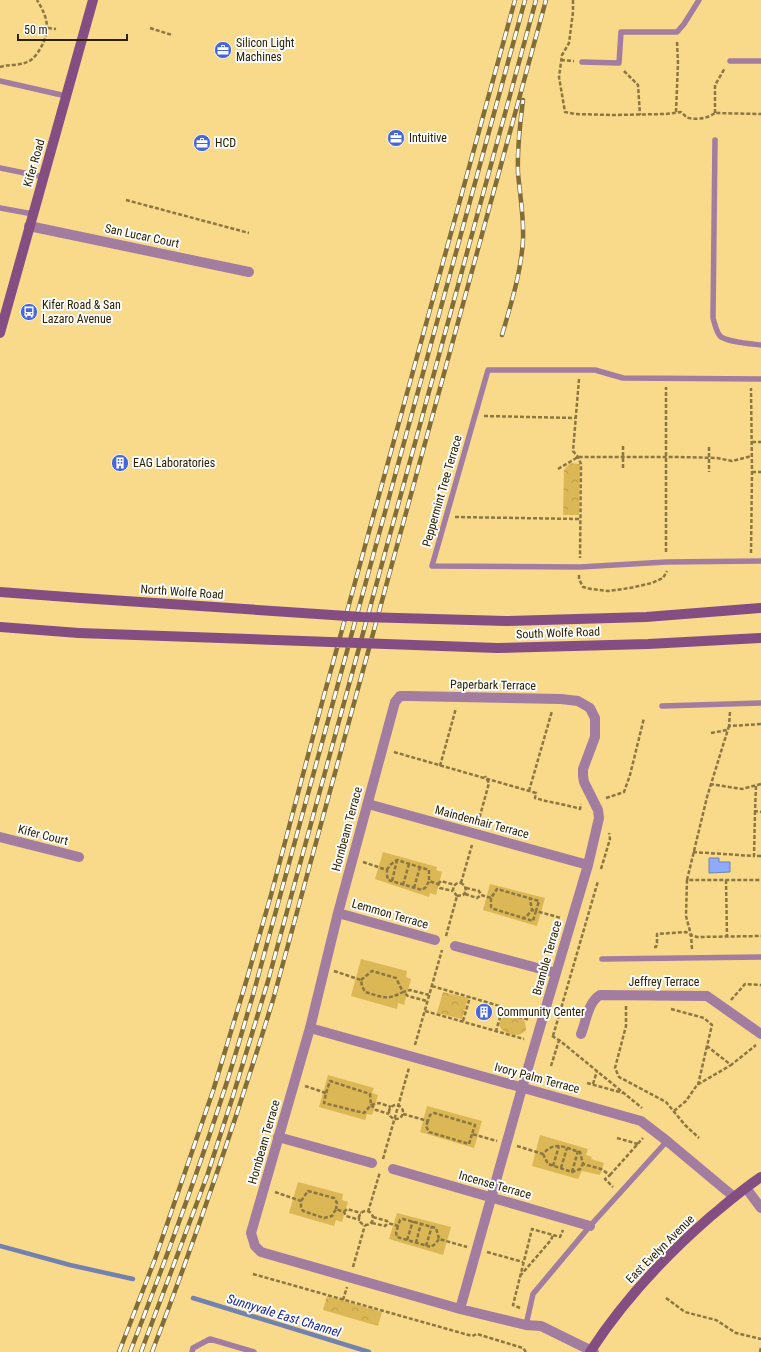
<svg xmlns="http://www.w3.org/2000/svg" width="761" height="1352" font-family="'Roboto Condensed',sans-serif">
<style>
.green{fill:#dcb755}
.park{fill:url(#park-crowns)}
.water{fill:#8eaafa;stroke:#7281af}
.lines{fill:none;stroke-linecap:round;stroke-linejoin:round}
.stream{stroke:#7281af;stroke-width:4.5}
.path{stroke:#8d7741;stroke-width:2.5;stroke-dasharray:4 2;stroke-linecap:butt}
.service{stroke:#a27da0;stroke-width:5.5}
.minor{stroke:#a27da0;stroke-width:10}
.secondary{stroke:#844e82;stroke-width:10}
.rail-casing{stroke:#826d39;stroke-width:4.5}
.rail{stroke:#fdfdfd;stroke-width:3;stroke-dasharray:9;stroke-linecap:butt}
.secondary-bridge{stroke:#844e82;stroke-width:10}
.labels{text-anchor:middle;stroke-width:4;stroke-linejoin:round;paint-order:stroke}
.poi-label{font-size:12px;fill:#2f2201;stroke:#fdfdfd;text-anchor:start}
.street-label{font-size:12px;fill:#2f2201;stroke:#fdfdfd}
.water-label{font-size:13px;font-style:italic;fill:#192697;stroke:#fdfdfd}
</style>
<defs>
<pattern id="park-crowns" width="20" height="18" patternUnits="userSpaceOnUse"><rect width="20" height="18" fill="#dcb755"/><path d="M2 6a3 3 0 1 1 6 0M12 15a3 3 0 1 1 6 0" fill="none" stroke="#bd9d48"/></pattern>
</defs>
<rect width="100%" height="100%" fill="#f9d98a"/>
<path class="green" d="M383,852L437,867L436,870L442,872L436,895L430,893L429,897L375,879Z
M490,884L545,898L537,926L483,910Z
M361,959L407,971L406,977L411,979L404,1005L398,1003L397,1009L351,996Z
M328,1075L374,1088L372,1093L378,1095L372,1115L367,1114L365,1120L319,1107Z
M427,1106L482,1121L474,1148L420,1132Z
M540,1135L588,1149L586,1155L592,1157L591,1159L604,1163L600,1175L582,1171L578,1179L532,1166Z
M298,1182L343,1194L342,1200L348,1202L342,1222L336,1220L334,1226L289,1213Z
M397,1213L451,1227L443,1255L389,1239Z"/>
<path class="park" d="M570,463L580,464L579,515H563L564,470Z
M443,992L468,998L462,1019L437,1013Z
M508,1015L523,1019L525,1022L526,1030C516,1044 484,1025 508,1015Z
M327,1296L382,1312L378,1326L323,1310Z"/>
<path class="water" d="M709,858H719V862H730V872L709,873Z"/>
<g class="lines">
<path class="stream" d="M0,1246L70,1265L133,1279
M193,1298L369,1352"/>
<path class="path" d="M573,0V12L569,43L562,55L559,77L565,112L575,114L613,115L666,114L681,112C683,113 684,115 686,117C694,121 709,118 715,113L761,114
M48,28L56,29
M150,28L172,35
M561,60L574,61
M0,67C8,64 19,66 27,62C33,60 37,54 40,49C51,30 48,18 37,0
M624,71L638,85L640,115
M676,112L678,63L677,41
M715,113V85L725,68
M126,200L249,233
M579,379L573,451L578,457L581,464L580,558
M484,416L575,418
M752,442H761
M709,447V472
M623,468V446
M558,469L578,457H680L717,458L732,461L752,456
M752,472H761
M455,517L580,519
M666,552V387
M751,553L752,472L751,388
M579,575V579L583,587L591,589L608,591L630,588L652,583L663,578L667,571
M730,712L729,726L761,724
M711,733L727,730
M394,752L536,793L535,798C551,803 565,804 580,809L581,804
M440,766L456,708
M710,784L742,789L761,784
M756,786L755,811L761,812
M529,791L552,711
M606,798L624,792L630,775L644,718
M755,811L754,856H761
M478,823L489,783L485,776
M693,852L754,856
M363,862L387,870V875L388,880L422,890L426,887L429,881L438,884L440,888L453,891
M601,869L610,839L609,833
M387,870L390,865L397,860L429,870V881
M687,880L707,797L729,726
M726,880L727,937
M392,881L397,860
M461,883L472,845
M438,884L441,881L455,885
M403,885L409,864
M414,888L420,867
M466,888L479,891L481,895L491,898L497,889L539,901L536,911L561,918
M465,894L477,898L481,895
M457,896L463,895L466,892L465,886L461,883
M457,896L453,891C453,886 456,882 461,883
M491,898V907L494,909L533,921L536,911L532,910L530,899
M522,919L526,917L532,910
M446,936L457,896
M654,947H656L657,943V934L686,932L691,935L697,937L761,936
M692,949L691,935L686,916L687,880H761
M334,971L361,980L362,986L365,992C383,997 386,1001 403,992L408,996L427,1001
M361,980L372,971L396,978L403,992L410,990L429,995
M432,986L503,1007L496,1031
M731,1000L745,984L761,985
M626,1006V1026L615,1068L619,1077L666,1102L685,1125L699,1138
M671,1009L704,1018L712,1025L707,1046L731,1065L756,1045
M425,1011L524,1039
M501,1012L530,1020
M463,1021L470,997
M552,1036L559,1040L642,1108
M553,1036L598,881
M415,1045L442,950
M551,1066L559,1040
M587,1083L623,1093
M593,1084L597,1071
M698,1085L707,1046
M305,1086L326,1093L324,1103L364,1113L371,1105L376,1110L389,1114
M326,1093L330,1081L370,1094L371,1105L379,1103L391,1107
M389 1112a7 7 0 1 1 14 0a7 7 0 1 1-14 0Z
M674,1111L686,1101L697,1085L731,1065
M403,1114L428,1121L430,1115L434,1113L475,1125L472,1134L497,1141
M428,1121L426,1126L429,1132L469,1144L472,1134
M617,1138L638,1144
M517,1146L543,1154C555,1140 565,1148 580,1152L583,1164L601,1169L610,1175L605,1179L613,1187
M543,1154L548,1164L572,1172L580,1169L583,1164
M383,1159L409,1068
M553,1166L559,1146
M561,1168L567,1148
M572,1172L578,1151
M610,1175L643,1138
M275,1192L301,1201V1207L303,1211L324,1218L332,1216L336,1209L344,1212L346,1216L360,1220
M301,1201L308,1191L334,1198L337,1203L336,1209
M359 1218a7 7 0 1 1 14 0a7 7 0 1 1-14 0Z
M344,1212L347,1209L361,1213
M368,1212L380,1172
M373,1217L387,1221L388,1223L398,1226L400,1220L403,1219L436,1228L439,1239L467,1247
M372,1223L385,1226L388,1223
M398,1226L396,1233L397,1237L431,1247L435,1244L439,1239
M407,1240L413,1221
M416,1243L421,1223
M426,1246L432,1226
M487,1252L523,1262
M353,1267L365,1225
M253,1274L472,1336L477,1334L523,1348L526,1352
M520,1276L551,1240L553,1235
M666,1298L685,1312L716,1320L736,1333L761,1339
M343,1300L347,1287
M520,1308L513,1305L532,1229L560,1237L563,1230
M760,1352L761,1347"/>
<path class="service" d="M730,61H761
M582,62L619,63L621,32H677L684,24L699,0
M0,81L66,96
M715,140L713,318C715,324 716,331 720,336C726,342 752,344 761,345
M0,168L44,177
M0,208L33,214
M761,379L623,378L595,370H488L432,566L580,567L666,562L761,561
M662,706L761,703
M602,959L761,957
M526,1325L533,1294L590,1226L667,1141
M192,1352L193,1348L210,1339L254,1352"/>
<path class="minor" d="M29,226L249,272
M368,804L588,865
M0,837L79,857
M338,913L435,940
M455,946L556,973
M310,1028L641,1121L667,1141L734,1197
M581,1034C586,1022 588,1002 600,995L707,996L761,1034
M278,1137L372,1163
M393,1169L590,1226
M746,1188L761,1208
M460,1309L522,1088L588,865L599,818L598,810L584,782L583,776V769L595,737V718L590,708L578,701L561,699L408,696H400L395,702L338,913L310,1028L251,1233L255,1246L261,1252L460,1309L526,1325L541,1326L594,1352"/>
<path class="secondary" d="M0,333L93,0
M0,592L81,598
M0,627L79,633
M590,1352C623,1301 664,1257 710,1217C727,1203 743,1189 761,1177"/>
<defs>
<path id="rail" d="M502,335C511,304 521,273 523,240C524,218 520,195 518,173C517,149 520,124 523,100
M119,1352L155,1259L213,1091L246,982L271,895L323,699L515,0
M130,1352C163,1267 195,1181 223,1094C234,1061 243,1028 253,995L525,0
M141,1352L207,1176L233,1096L268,981L536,0
M152,1352C197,1235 236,1120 273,1000L546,0"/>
</defs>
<use href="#rail" class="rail-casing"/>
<use href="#rail" class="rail"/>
<path class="secondary-bridge" d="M81,598L362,617L506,621L646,617L760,608
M79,633L497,648L648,644L760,638"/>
</g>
<defs>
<symbol id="office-disc" viewBox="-11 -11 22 22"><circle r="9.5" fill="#4766da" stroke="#fdfdfd"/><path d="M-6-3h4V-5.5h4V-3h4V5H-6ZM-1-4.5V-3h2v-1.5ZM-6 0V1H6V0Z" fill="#fff"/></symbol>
<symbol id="bus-disc" viewBox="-11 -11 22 22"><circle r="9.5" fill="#4766da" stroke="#fdfdfd"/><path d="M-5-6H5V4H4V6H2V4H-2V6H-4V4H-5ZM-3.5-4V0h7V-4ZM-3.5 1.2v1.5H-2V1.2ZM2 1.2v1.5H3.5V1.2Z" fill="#fff"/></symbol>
<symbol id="building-disc" viewBox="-11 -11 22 22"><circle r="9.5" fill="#4766da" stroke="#fdfdfd"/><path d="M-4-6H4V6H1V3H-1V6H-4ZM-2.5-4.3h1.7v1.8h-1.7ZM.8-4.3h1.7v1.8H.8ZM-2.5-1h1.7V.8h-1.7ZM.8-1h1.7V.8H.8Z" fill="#fff"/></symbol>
</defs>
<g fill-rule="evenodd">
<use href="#office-disc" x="213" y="40" width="20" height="20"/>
<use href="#office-disc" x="386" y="128" width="20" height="20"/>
<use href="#office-disc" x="192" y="133" width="20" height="20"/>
<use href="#bus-disc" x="19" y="302" width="20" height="20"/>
<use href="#building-disc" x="110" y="453" width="20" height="20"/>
<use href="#building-disc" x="474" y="1002" width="20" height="20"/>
</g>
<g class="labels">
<g class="poi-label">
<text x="236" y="47">Silicon Light<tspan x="236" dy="14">Machines</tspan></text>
<text x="409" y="142">Intuitive</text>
<text x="215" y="147">HCD</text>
<text x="42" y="309">Kifer Road &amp; San<tspan x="42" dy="14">Lazaro Avenue</tspan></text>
<text x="133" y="467">EAG Laboratories</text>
<text x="497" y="1016">Community Center</text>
</g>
<g class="street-label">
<text transform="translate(34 163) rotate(-74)" y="4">Kifer Road</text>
<text transform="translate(142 236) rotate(12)" y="4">San Lucar Court</text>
<text transform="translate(442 491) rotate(-74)" y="4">Peppermint Tree Terrace</text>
<text transform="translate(182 592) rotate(4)" y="4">North Wolfe Road</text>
<text transform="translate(558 633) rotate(-2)" y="4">South Wolfe Road</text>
<text transform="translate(493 685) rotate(1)" y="4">Paperbark Terrace</text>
<text transform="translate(482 822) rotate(15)" y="4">Maindenhair Terrace</text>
<text transform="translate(347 829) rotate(-75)" y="4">Hornbeam Terrace</text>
<text transform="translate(43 835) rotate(14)" y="4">Kifer Court</text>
<text transform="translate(390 914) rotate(16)" y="4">Lemmon Terrace</text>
<text transform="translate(547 958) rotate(-74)" y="4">Bramble Terrace</text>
<text x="664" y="986">Jeffrey Terrace</text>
<text transform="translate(537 1078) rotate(15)" y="4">Ivory Palm Terrace</text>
<text transform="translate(264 1142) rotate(-74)" y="4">Hornbeam Terrace</text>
<text transform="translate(495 1185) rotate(16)" y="4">Incense Terrace</text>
<text transform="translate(660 1249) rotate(-45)" y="4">East Evelyn Avenue</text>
</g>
<g class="water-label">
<text transform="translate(284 1315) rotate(17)" y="5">Sunnyvale East Channel</text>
</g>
</g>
<path d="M18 34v6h109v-6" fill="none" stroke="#2f2201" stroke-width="2"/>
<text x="24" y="34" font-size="12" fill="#2f2201" stroke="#fdfdfd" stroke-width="3" paint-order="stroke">50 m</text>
</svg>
